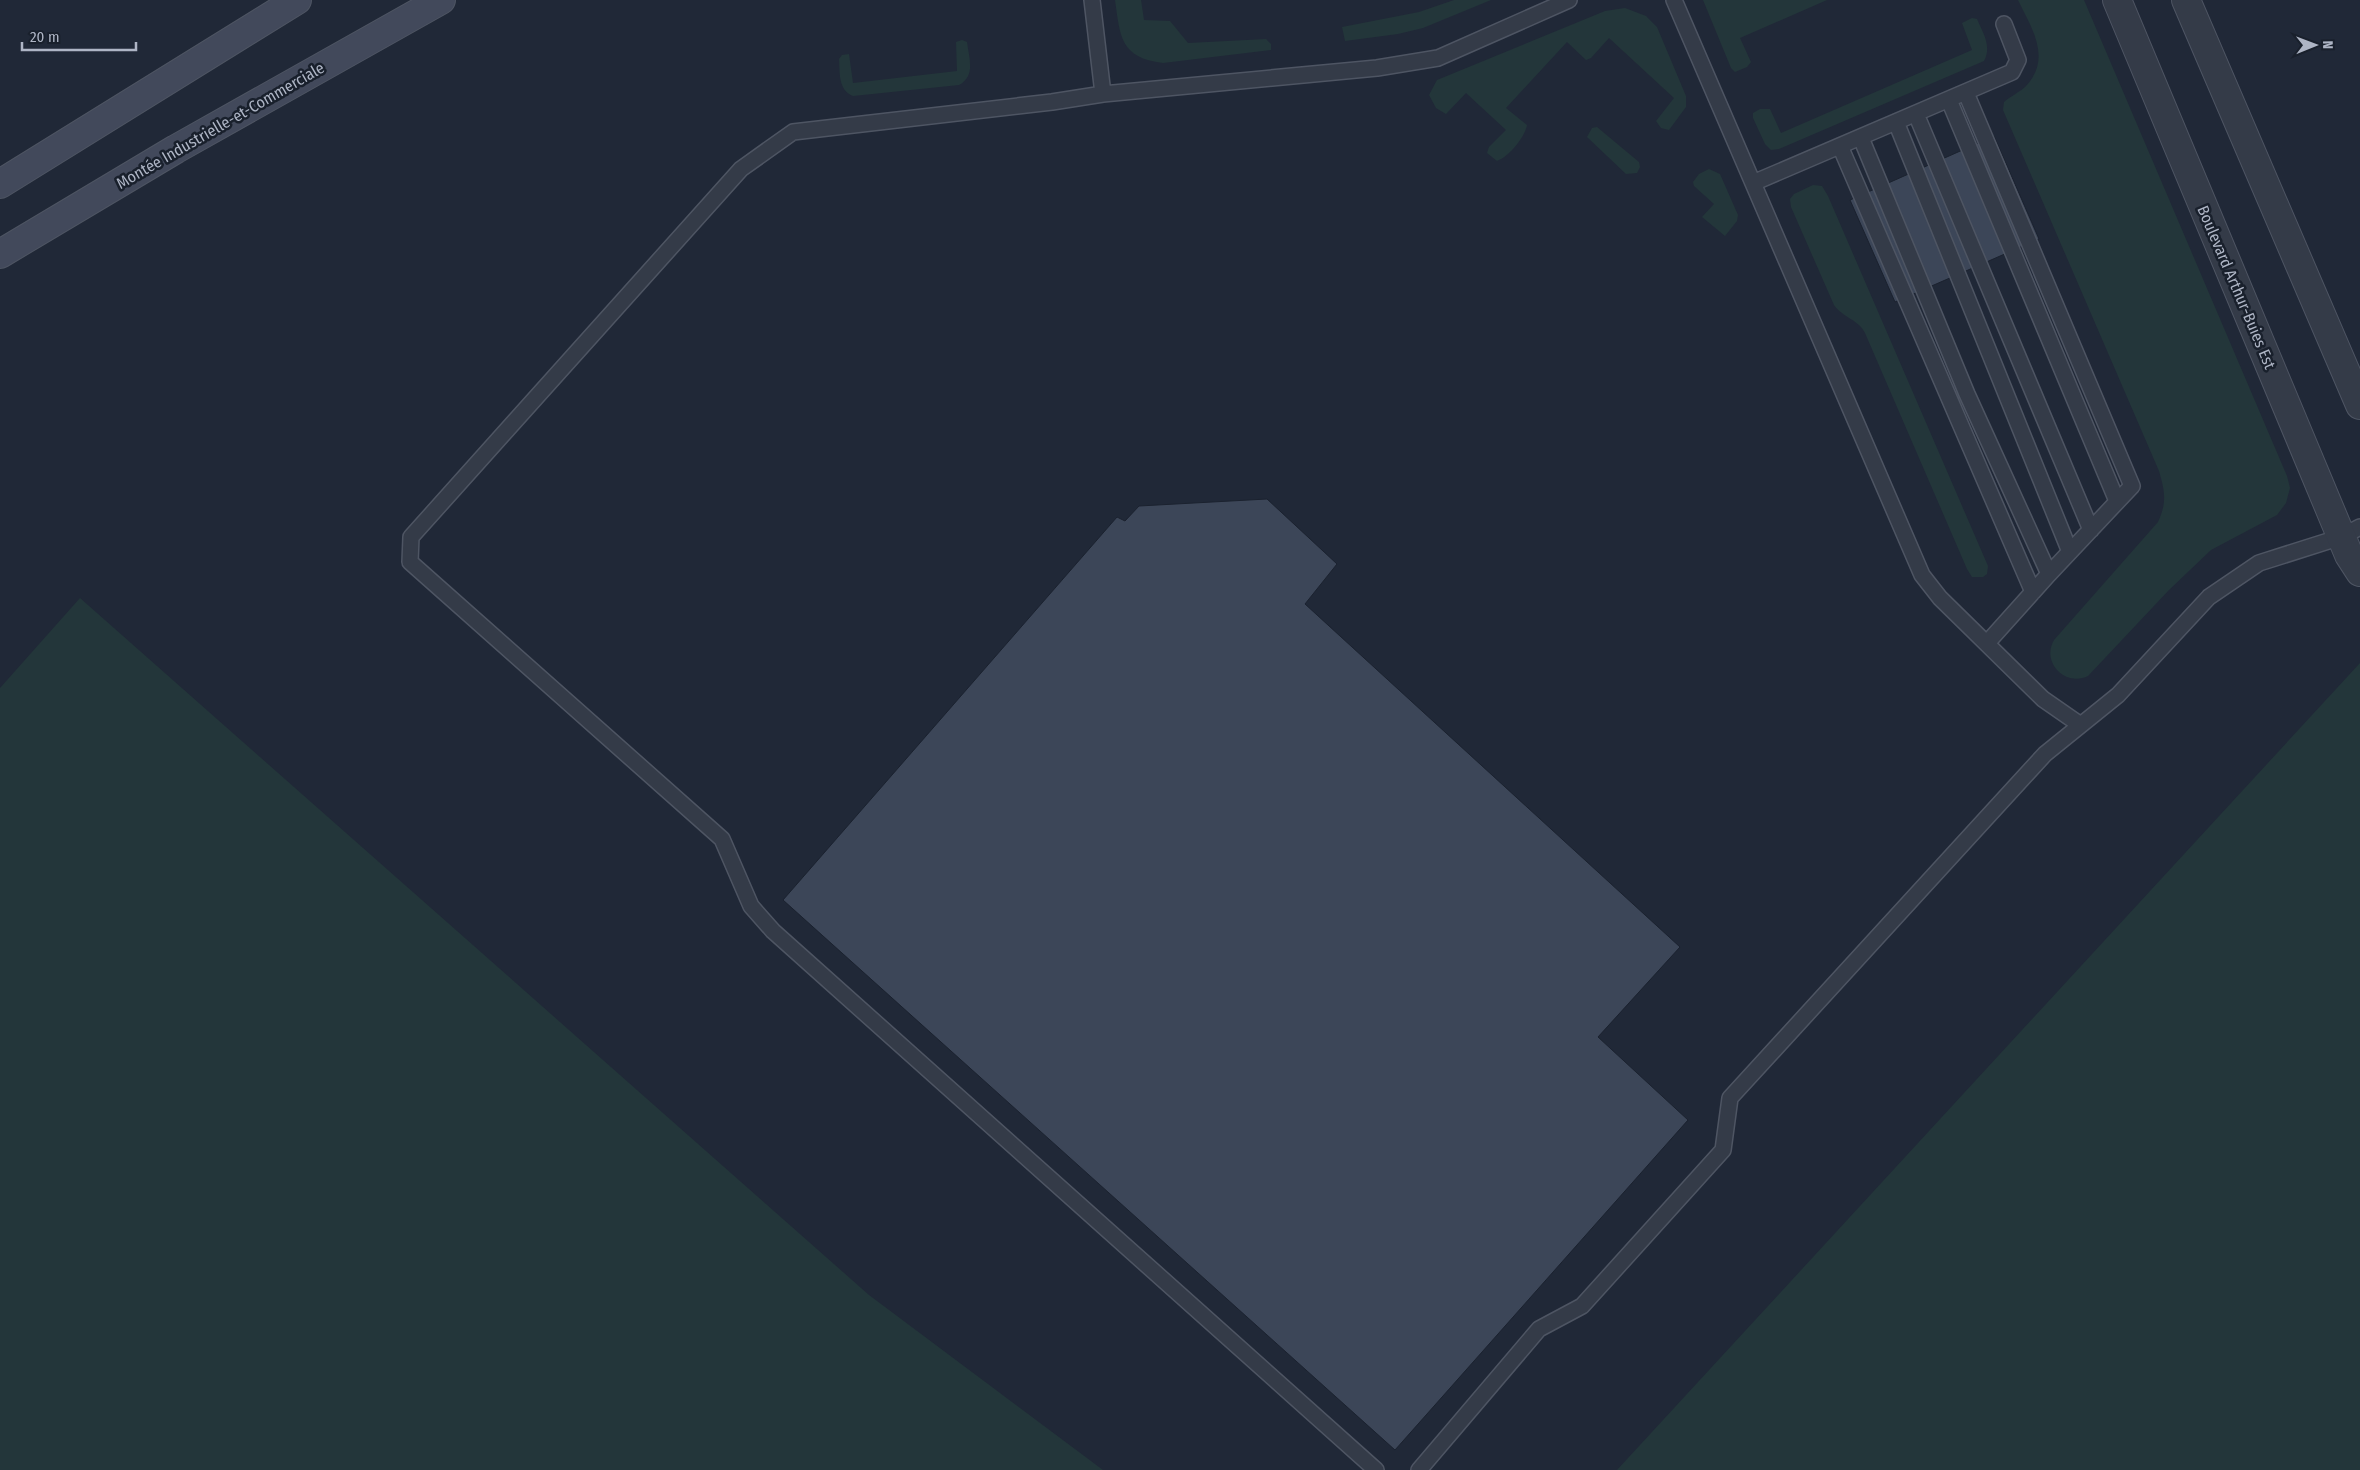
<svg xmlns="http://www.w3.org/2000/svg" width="2360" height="1470" font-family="'Fira Sans Condensed',sans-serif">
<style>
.green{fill:#23363a}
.building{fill:#3c4658;stroke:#1b222f}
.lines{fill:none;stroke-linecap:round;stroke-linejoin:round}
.service-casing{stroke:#4e5563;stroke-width:18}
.minor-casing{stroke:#4e5563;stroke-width:30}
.secondary-casing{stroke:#4e5563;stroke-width:30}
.service{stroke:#343b48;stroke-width:15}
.minor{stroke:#343b48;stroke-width:28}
.secondary{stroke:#42495b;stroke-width:28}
.labels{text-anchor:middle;stroke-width:5;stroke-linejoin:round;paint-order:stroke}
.street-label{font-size:16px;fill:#aeb5c5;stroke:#19202c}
</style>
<rect width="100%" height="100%" fill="#202837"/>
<path class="green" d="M1115,0H1141L1144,20L1170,21L1188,43L1266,39L1271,44V50L1163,63C1120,58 1120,36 1115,0Z
M1454,0H1491L1423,28L1398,34L1345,41L1342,27L1419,12Z
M1703,0H1827L1740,38L1751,62L1747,67L1735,72L1731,68Z
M2018,0H2084L2287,476L2290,488L2286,503L2277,515L2211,550L2169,590L2088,676C2065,687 2041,662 2054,640L2158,522C2167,502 2165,492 2159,471L2003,110L2004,102C2011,96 2020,92 2026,86C2052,58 2032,29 2018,0Z
M1625,8L1646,16L1657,27L1686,96V107L1669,130L1661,128L1656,121L1674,98L1609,38L1591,58L1586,60L1567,42L1506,108L1527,125C1525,137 1509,157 1497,161L1487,153L1489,147L1506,130L1466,93L1446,114L1436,108L1429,95L1437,80L1605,11Z
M1972,18L1977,19C1983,33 1992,46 1984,61L1779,149L1771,150L1765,144L1753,118V113L1760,109H1770L1781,133L1972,50L1962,23Z
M962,40L967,42C969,58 976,76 959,85L853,96C838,90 840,73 839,59L842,55L849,54L853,83L957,71L956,42Z
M1597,127L1639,162L1640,167L1637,173L1626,174L1587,137L1592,128Z
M1709,169L1720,174L1738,215L1737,221L1725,236L1702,217L1714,204L1694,186L1693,182L1699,174Z
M1813,185L1822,186L1828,196L1988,566L1987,574L1983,577H1972L1967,569L1865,333C1859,320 1842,317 1834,305L1791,207L1790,199L1794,194Z
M80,598L869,1295L1103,1470H0V688Z
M2360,663V1470H1617Z"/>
<path class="building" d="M1994,136L2039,239L1895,302L1850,200Z
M1267,499L1337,564L1305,604L1680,947L1598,1037L1688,1120L1395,1450L783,900L1117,517L1125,521L1139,506Z"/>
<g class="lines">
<defs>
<path id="service" d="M1092,0L1103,94
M1674,0L1922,575L1940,598L2043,699L2079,724
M1966,93L2132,486L2049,574L1988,642
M1949,100L2117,501
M1916,114L2091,530
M1896,122L2070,552
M1861,138L1967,394L2049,574
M1840,146L2033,592
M1753,183L2012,72L2018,60L2004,24
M1376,1470L773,931L751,906L722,839L410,562L411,537L741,169L793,132L1052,102L1103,94L1377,68L1438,58L1569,0
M1419,1470L1539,1329L1582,1306L1723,1150L1730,1098L2045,754L2118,695L2209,597L2259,563L2341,537L2360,527"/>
<path id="minor" d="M2117,0L2349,555L2360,572
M2186,0L2360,405"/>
<path id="secondary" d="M0,184L297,0
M0,254L176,149L441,0"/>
</defs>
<use href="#service" class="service-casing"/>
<use href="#minor" class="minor-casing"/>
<use href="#secondary" class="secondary-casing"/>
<use href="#service" class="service"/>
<use href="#minor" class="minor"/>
<use href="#secondary" class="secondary"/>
</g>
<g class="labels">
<g class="street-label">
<text transform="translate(220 125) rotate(-30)" y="6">Montée Industrielle-et-Commerciale</text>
<text transform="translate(2237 287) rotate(67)" y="6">Boulevard Arthur-Buies Est</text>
</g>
</g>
<g transform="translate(2315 45) rotate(89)" stroke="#19202c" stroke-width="4" paint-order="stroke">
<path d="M0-4L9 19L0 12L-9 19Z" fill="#aeb5c5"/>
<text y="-8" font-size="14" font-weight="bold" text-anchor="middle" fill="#aeb5c5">N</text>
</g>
<path d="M22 42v8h114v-8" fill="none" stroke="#aeb5c5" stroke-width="2.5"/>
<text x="30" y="42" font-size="15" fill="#aeb5c5" stroke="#19202c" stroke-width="4" paint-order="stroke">20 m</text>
</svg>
